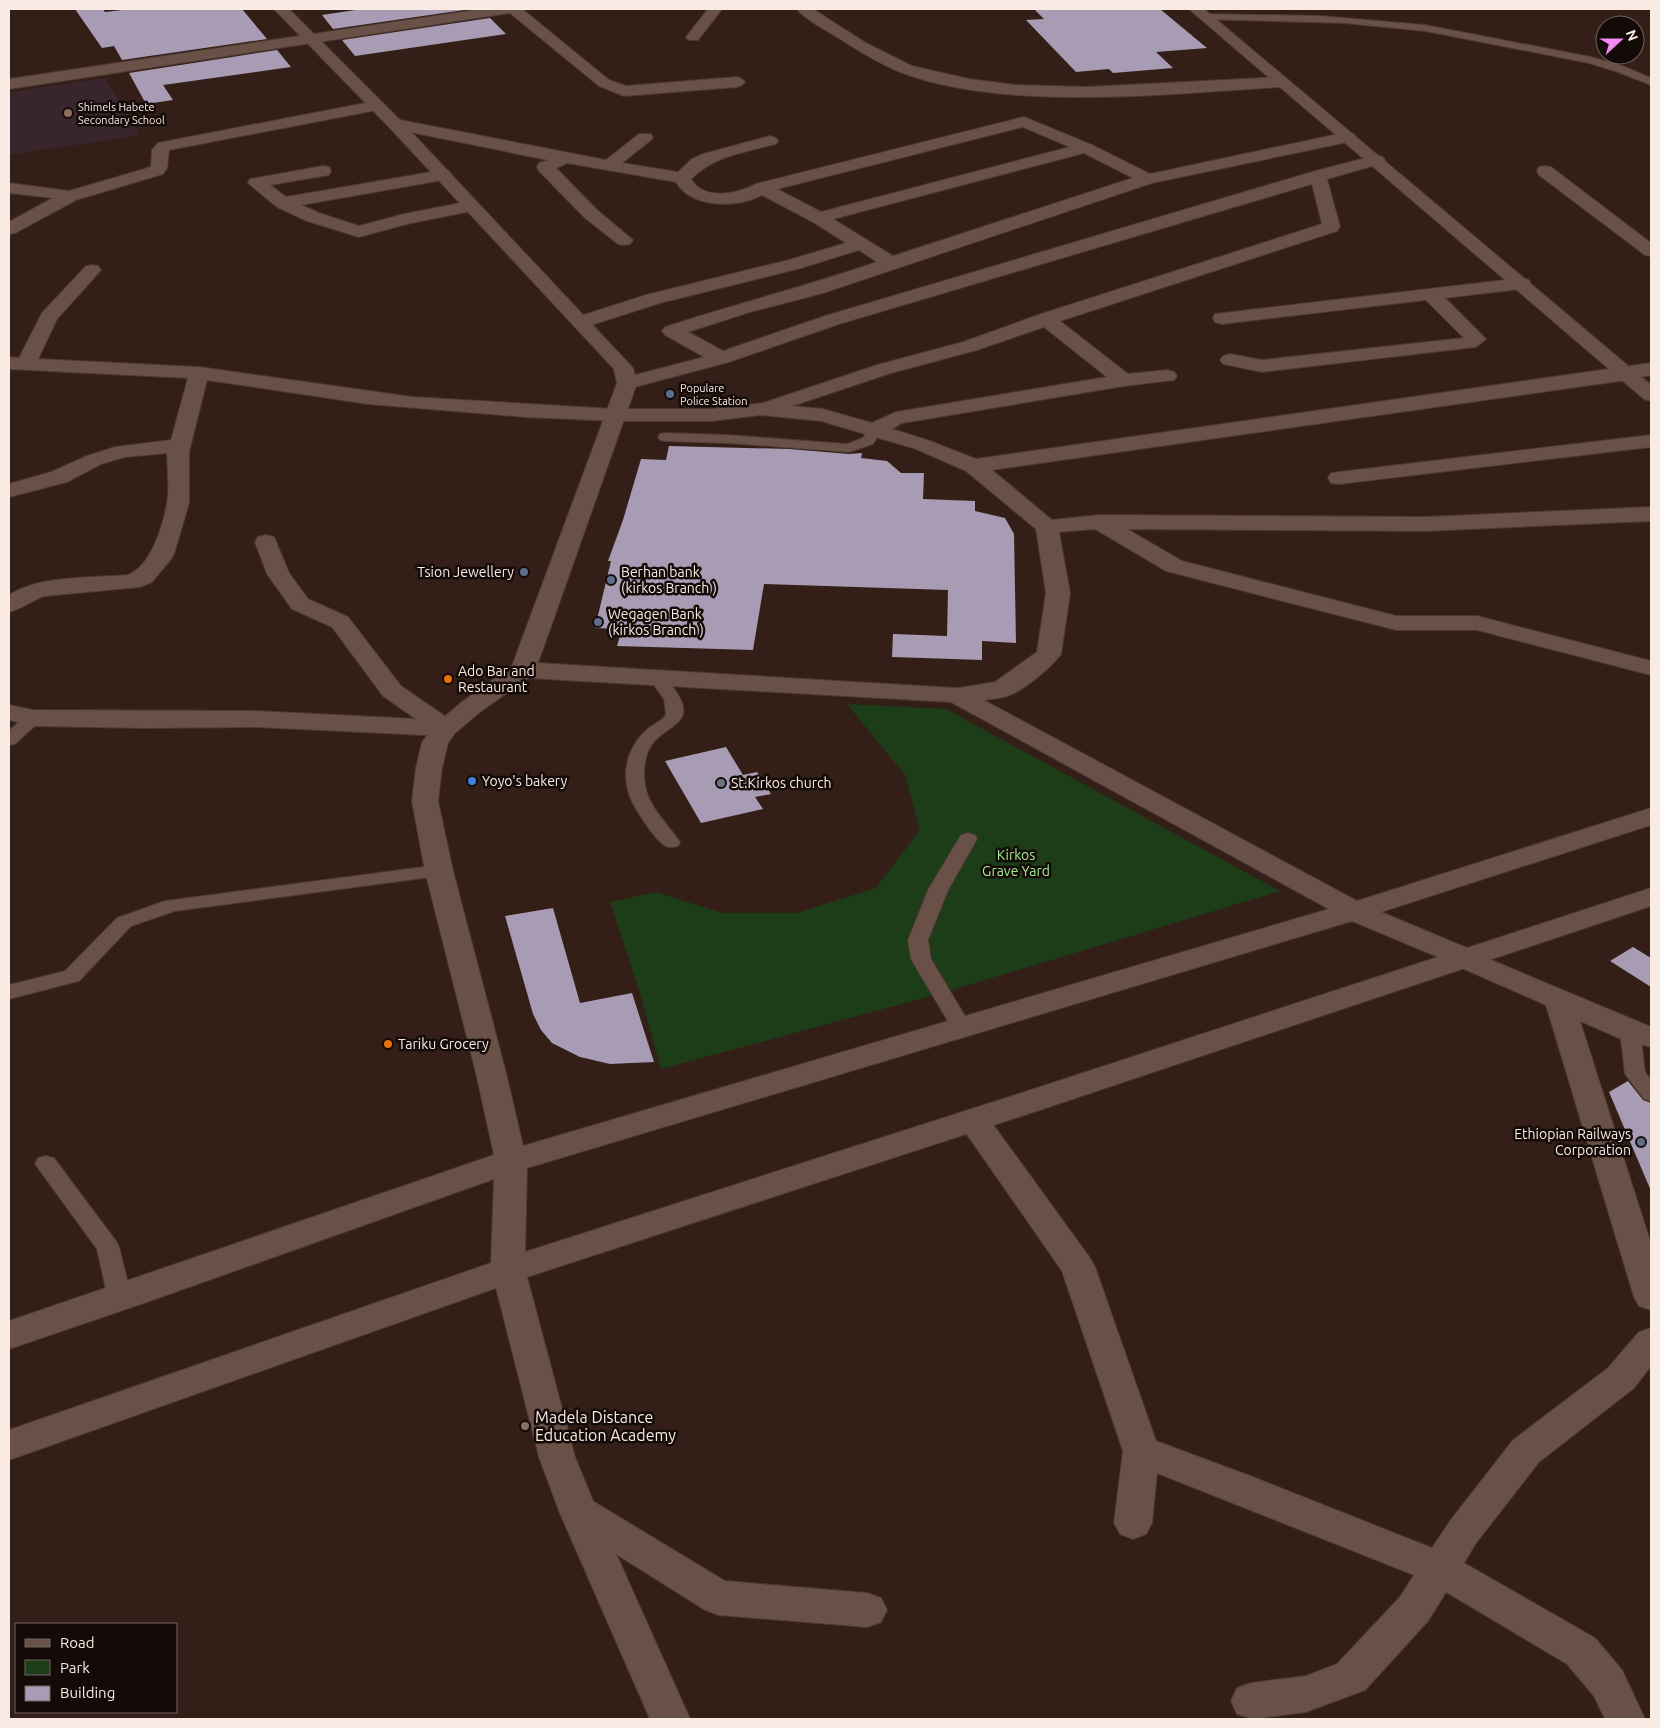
<svg xmlns="http://www.w3.org/2000/svg" width="1660" height="1728" font-family="Ubuntu,sans-serif">
<style>
.education{fill:#38262c}
.green{fill:#1d3d18}
.building{fill:#a79cb3}
.lines{fill:none;stroke-linecap:round;stroke-linejoin:round}
.lane-casing{stroke:#4b3a34;stroke-width:2}
.street-casing{stroke:#4b3a34;stroke-width:2}
.secondary-casing{stroke:#4b3a34;stroke-width:2}
.lane{fill:#695147;fill-rule:evenodd}
.street{fill:#695147;fill-rule:evenodd}
.secondary{fill:#695147;fill-rule:evenodd}
.education-dot{fill:#8d6e63;stroke:#140b08;stroke-width:2}
.service-dot{fill:#5c6f8a;stroke:#140b08;stroke-width:2}
.food-dot{fill:#e8710a;stroke:#140b08;stroke-width:2}
.shop-dot{fill:#3f7fe0;stroke:#140b08;stroke-width:2}
.worship-dot{fill:#6b7280;stroke:#140b08;stroke-width:2}
.labels{text-anchor:middle;stroke-width:5;stroke-linejoin:round;paint-order:stroke}
.far-poi-label{font-size:11px;fill:#f9eae4;stroke:#140b08;text-anchor:start}
.poi-label{font-size:14px;fill:#f9eae4;stroke:#140b08;text-anchor:start}
.park-label{font-size:14px;fill:#a0ec93;stroke:#140b08}
.near-poi-label{font-size:16px;fill:#f9eae4;stroke:#140b08;text-anchor:start}
</style>
<rect width="100%" height="100%" fill="#331f17"/>
<path class="education" d="M105,78L141,135L9,155V92Z"/>
<path class="green" d="M847,704L946,709L1280,891L942,993L661,1069L639,990L610,902L656,892L722,913H797L876,888L920,830L905,775Z"/>
<path class="building" d="M75,9H103L105,12L131,9H242L267,39L122,60L114,46L102,48Z
M362,9H471L333,29L322,15Z
M1034,9H1160L1207,48L1156,52L1173,68L1113,73L1109,69L1076,72L1026,20L1044,19Z
M490,18L506,34L355,56L342,40Z
M277,50L291,67L163,85L173,100L146,104L129,73Z
M669,446L789,449L849,454L862,453L861,458L887,461L901,473H924L923,499L975,501V511L1005,518L1014,534L1016,643L982,641V660L892,657L893,634L947,636L948,590L764,584L753,650L617,646L622,629L595,628L611,561H608L623,520L641,459L666,460Z
M726,747L743,775L757,772L771,794L755,797L763,809L701,823L665,761Z
M553,908L580,1003L632,993L654,1062L610,1064L580,1057L552,1043L541,1030L533,1014L505,916Z
M1633,947L1651,958V987L1610,961Z
M1628,1081L1643,1100L1651,1103V1191L1609,1092Z"/>
<g class="lines">
<defs>
<path id="lane" d="M1205,14L1321,16L1425,25L1591,57L1625,67L1651,78V85L1618,72L1589,63L1425,31L1344,23L1202,19L1200,17Z
M875,426L880,427L882,430L873,444L849,452L727,443L665,441L660,440L658,437L660,434L665,433L727,435L847,444L863,438L870,427Z
M656,672C665,674 670,683 675,690C698,723 669,723 653,743C646,752 644,765 644,776C645,805 665,820 680,842L678,846C674,847 670,848 666,846C656,842 632,805 629,794C625,782 625,768 629,756C633,745 640,735 649,728C655,723 663,721 666,714L664,699L648,677L650,673Z
M33,713L39,714L42,718L39,722L15,744L9,745V731L27,714Z
M968,833L975,835L977,839L948,890L928,940L931,959L972,1028L969,1033L962,1035L955,1033L911,959L908,940L928,890L961,835Z
M439,865L446,867L448,871L446,875L175,911L131,926L79,981L9,999V985L65,971L117,918L165,901Z
M1630,1024L1637,1026L1640,1031L1645,1072L1651,1080V1101L1644,1099L1625,1074L1620,1031L1623,1026Z
M46,1156L54,1158L116,1241L119,1247L132,1299L128,1305L120,1308L112,1305L108,1299L97,1249L35,1164L38,1158Z"/>
<path id="street" d="M482,9H522L609,80L626,86L737,77L742,79L745,82L742,85L737,87L624,96L599,86L510,13L9,89V79Z
M708,9H722L698,40H688L686,37Z
M797,9H813L866,43L912,66L969,79L1016,85L1087,87L1280,77L1285,79L1288,82L1285,85L1280,87C1169,94 1004,112 900,72C878,63 857,50 837,37C826,30 804,19 797,9Z
M376,101L382,103L384,106L382,109L169,150L167,168L163,174L76,200L15,233L9,234V222L53,198L9,193V183L69,191L151,167L152,150L158,143Z
M1024,117L1092,145L1150,174L1348,132L1354,134L1356,137L1354,140L1348,142L1152,183L823,293L750,312L688,332L723,351L825,316L1312,172L1377,155L1383,157L1385,160L1383,163L1327,179L1340,227L1337,231L1060,321L1128,374L1167,370L1174,372L1177,376L1174,380L1124,386L902,423L892,429L930,441L976,459L1651,363V375L1627,380L992,470L1052,520L1099,515L1425,517L1651,507V521L1425,531L1127,529L1182,561L1396,616H1477L1651,661V675L1477,630H1396L1166,571L1095,529L1059,532L1070,593L1061,654C1052,667 1025,689 1010,695C994,701 973,700 956,702L947,700L944,695L947,690L995,682L1037,652L1046,593L1036,529L966,471L916,449L821,421L761,415L712,421H615L525,417L368,404L207,380L189,452V503L174,554L171,559L152,582L140,587L45,596C32,600 22,609 9,612V595C41,575 91,578 128,575C151,566 163,526 167,503C170,487 167,469 167,453L125,457L101,464L67,482L9,497V484L51,472L87,456L115,447L171,440L188,378L9,369V357L19,358L42,313L86,266L92,265L98,266L101,270L57,319L38,359L199,367L413,397L615,409H712L763,403L877,365L963,342L1038,315L1322,224L1312,184L839,324L729,362L627,389L620,387L617,383L620,379L704,357L665,335L662,331L665,327C736,304 807,286 877,262L859,250L801,268L660,303L588,326L581,328L574,326L571,322L574,318L646,295L789,260L846,243L813,222L762,195C737,208 692,209 676,182L567,163L556,168L597,210L633,240L630,244L624,245L618,244L585,218L539,171L537,167L539,163L548,160L395,129L389,127L387,124L389,121L395,119L606,160L639,134H651L653,137L651,140L622,163L678,172L692,159L703,154L770,136L776,138L778,141L776,144C743,153 716,155 691,179C704,201 737,194 756,184ZM1023,127L1070,147L821,212L777,189ZM1084,153L1133,178L893,256L833,219ZM1044,327L1107,377L896,412L872,423L823,409L792,406L891,373L977,350Z
M323,166L329,167L331,171L329,175L270,185L286,197L443,170L449,171L451,175L449,179L301,205L319,213L359,226L404,214L471,201L477,202L480,206L477,210L407,224L359,237L307,221L277,207L248,183L250,179L256,178Z
M1545,166L1551,167L1651,243V256L1645,255L1539,175L1537,171L1539,167Z
M1522,278L1529,280L1531,284L1529,288L1445,298L1486,339L1476,347L1262,372L1223,364L1220,360L1223,356L1230,354L1262,360L1464,338L1426,300L1222,324L1215,322L1213,318L1215,314Z
M1651,435V447L1339,484L1331,483L1328,478L1331,473L1339,472Z
M266,535L274,537L289,573L308,599L348,617L401,686L455,723L459,728L455,733L446,736L256,727L145,728L33,726L9,720V705L33,710L256,711L416,719L383,696L332,627L292,609L267,574L255,542L258,537Z
M1465,949L1651,1027V1047L1619,1038L1580,1021L1651,1244V1310L1639,1306L1634,1297L1546,1005L1455,965L1451,958L1455,951Z
M973,1109L984,1112L1090,1258L1095,1267L1156,1441L1253,1477L1432,1548L1450,1521L1513,1440L1608,1368L1639,1332L1651,1328V1366L1634,1388L1539,1462L1476,1543L1464,1563L1595,1638L1622,1670L1645,1719H1605L1594,1696L1567,1664L1446,1592L1428,1621L1365,1690L1306,1712L1253,1719L1237,1714L1231,1701L1237,1688L1251,1683L1306,1676L1337,1664L1400,1597L1414,1575L1157,1473L1152,1523L1146,1534L1133,1539L1120,1534L1114,1523L1123,1451L1062,1271L957,1120L962,1112Z
M578,1495L591,1500L725,1581L867,1593L881,1598L887,1610L881,1622L867,1627L719,1615L705,1610L565,1522L559,1511L565,1500Z"/>
<path id="secondary" d="M274,9H289L401,121L633,368L637,383L538,663L956,688L965,690L1357,901L1651,808V825L1381,912L1467,948L1651,888V906L1034,1112L527,1277L575,1457L597,1511L690,1719H650L559,1511L539,1457L496,1288L9,1460V1430L491,1263L494,1179L147,1302L9,1349V1321L494,1155L476,1073L425,871L412,801L416,768L422,742L437,723L462,702L512,666L617,383L614,369L389,127ZM528,678L951,702L1329,909L523,1146L506,1073L453,871L438,801L442,768L448,743L455,733L480,712ZM1352,921L1438,957L1012,1096L525,1252L527,1168Z
M1189,9H1204L1651,385V401L1644,399Z"/>
</defs>
<use href="#lane" class="lane-casing"/>
<use href="#street" class="street-casing"/>
<use href="#secondary" class="secondary-casing"/>
<use href="#lane" class="lane"/>
<use href="#street" class="street"/>
<use href="#secondary" class="secondary"/>
</g>
<g class="education-dot">
<circle cx="68" cy="113" r="5"/>
<circle cx="525" cy="1426" r="5"/>
</g>
<g class="service-dot">
<circle cx="670" cy="394" r="5"/>
<circle cx="524" cy="572" r="5"/>
<circle cx="611" cy="580" r="5"/>
<circle cx="598" cy="622" r="5"/>
<circle cx="1641" cy="1142" r="5"/>
</g>
<g class="food-dot">
<circle cx="448" cy="679" r="5"/>
<circle cx="388" cy="1044" r="5"/>
</g>
<circle class="shop-dot" cx="472" cy="781" r="5"/>
<circle class="worship-dot" cx="721" cy="783" r="5"/>
<g class="labels">
<g class="far-poi-label">
<text x="78" y="111">Shimels Habete<tspan x="78" dy="13">Secondary School</tspan></text>
<text x="680" y="392">Populare<tspan x="680" dy="13">Police Station</tspan></text>
</g>
<g class="poi-label">
<text x="514" y="577" text-anchor="end">Tsion Jewellery</text>
<text x="621" y="577">Berhan bank<tspan x="621" dy="16">(kirkos Branch )</tspan></text>
<text x="608" y="619">Wegagen Bank<tspan x="608" dy="16">(kirkos Branch )</tspan></text>
<text x="458" y="676">Ado Bar and<tspan x="458" dy="16">Restaurant</tspan></text>
<text x="482" y="786">Yoyo's bakery</text>
<text x="731" y="788">St.Kirkos church</text>
<text x="398" y="1049">Tariku Grocery</text>
<text x="1631" y="1139" text-anchor="end">Ethiopian Railways<tspan x="1631" dy="16">Corporation</tspan></text>
</g>
<g class="park-label">
<text x="1016" y="860">Kirkos<tspan x="1016" dy="16">Grave Yard</tspan></text>
</g>
<g class="near-poi-label">
<text x="535" y="1423">Madela Distance<tspan x="535" dy="18">Education Academy</tspan></text>
</g>
</g>
<rect width="1660" height="1728" fill="none" stroke="#f9eae4" stroke-width="20"/>
<rect x="15" y="1623" width="162" height="90" fill="#140b08" stroke="#706460"/>
<rect x="25" y="1639" width="25" height="8" fill="#695147" stroke="#706460"/>
<text x="60" y="1648" font-size="15" fill="#f9eae4">Road</text>
<rect x="25" y="1660" width="25" height="15" fill="#1d3d18" stroke="#706460"/>
<text x="60" y="1673" font-size="15" fill="#f9eae4">Park</text>
<rect x="25" y="1686" width="25" height="15" fill="#a79cb3" stroke="#706460"/>
<text x="60" y="1698" font-size="15" fill="#f9eae4">Building</text>
<g transform="translate(1620 40) rotate(69)"><circle r="24" fill="#140b08" stroke="#706460"/>
<path d="M0-4L9 19L0 12L-9 19Z" fill="#f18af4"/>
<text y="-8" font-size="14" font-weight="bold" text-anchor="middle" fill="#f9eae4">N</text>
</g>
</svg>
